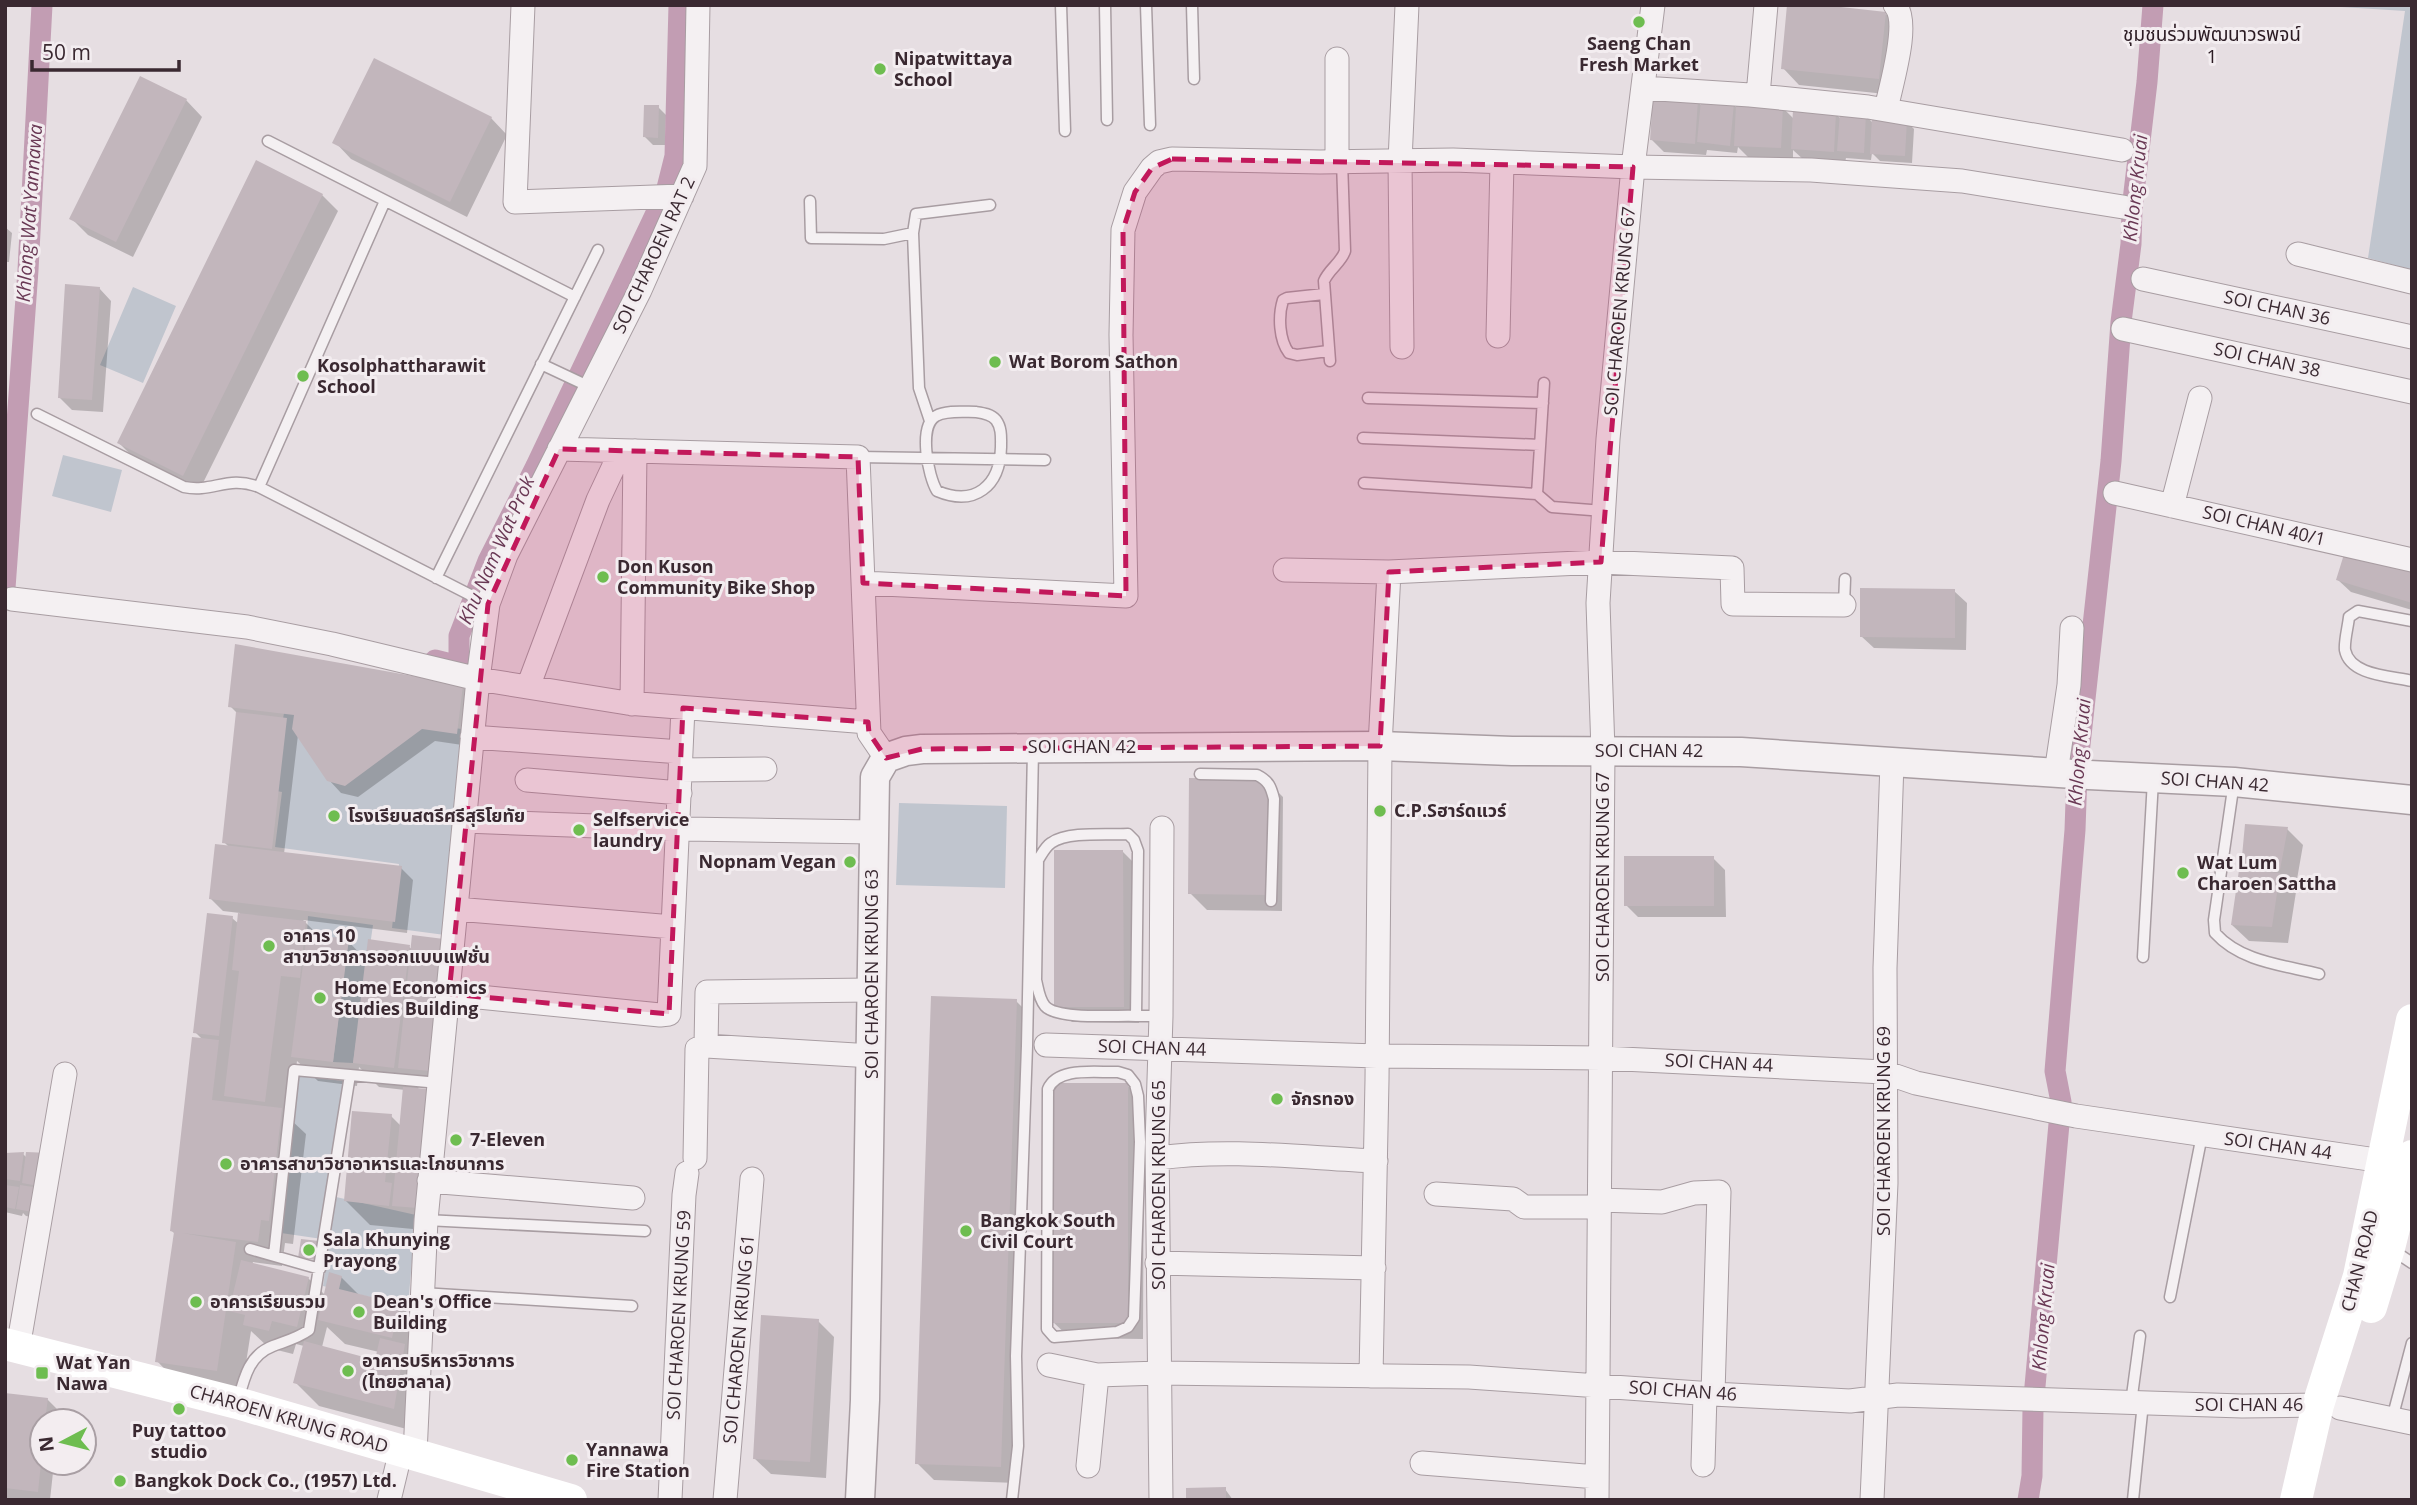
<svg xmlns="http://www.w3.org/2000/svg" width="2417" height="1505" font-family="'Open Sans','Noto Sans Thai',sans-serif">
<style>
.green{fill:#c0c5ce}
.shadow{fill:#0003;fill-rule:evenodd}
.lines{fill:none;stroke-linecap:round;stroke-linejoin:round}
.canal{stroke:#c29db3;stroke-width:21}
.building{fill:#c2b6bc}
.service-casing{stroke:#a89da2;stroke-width:13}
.minor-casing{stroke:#a89da2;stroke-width:25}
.tertiary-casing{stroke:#a89da2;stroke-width:31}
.service{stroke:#f4f0f2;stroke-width:10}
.minor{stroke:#f4f0f2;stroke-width:23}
.tertiary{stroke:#f4f0f2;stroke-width:28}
.secondary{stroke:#fff;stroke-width:32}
.marked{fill:#c2185b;fill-opacity:0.2;stroke:#c2185b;stroke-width:5;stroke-dasharray:14 9;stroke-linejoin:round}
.poi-dot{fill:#6ebd50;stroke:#f3edf0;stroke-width:2.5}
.labels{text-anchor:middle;stroke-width:6;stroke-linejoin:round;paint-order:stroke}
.poi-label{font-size:18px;font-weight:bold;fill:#3a2931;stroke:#f3edf0;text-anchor:start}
.street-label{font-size:18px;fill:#3a2931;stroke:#f3edf0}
.neighbourhood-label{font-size:19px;fill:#2b1b23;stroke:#f3edf0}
.water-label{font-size:19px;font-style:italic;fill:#693854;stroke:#f3edf0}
</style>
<rect width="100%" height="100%" fill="#e6dee2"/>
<path class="green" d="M2309,5H2412V270L2368,258L2405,11Z
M133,287L176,306L143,383L100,365Z
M63,455L122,470L111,512L52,496Z
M285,707L462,729L445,935L392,928L399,864L275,847L282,792L271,790Z
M899,803L1007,806L1005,888L896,885Z
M308,916L373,925L353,1063L333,1062L348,940L307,934Z
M297,1075L343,1081L322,1239L281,1233Z
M336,1197L416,1215L408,1306L323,1286Z"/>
<path class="shadow" d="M1886,14L1902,30L1895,95L1799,85L1783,68Z
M186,100L202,117L133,257L88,235L72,219Z
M1697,101L1703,107L1733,104L1738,109L1783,108L1794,119L1835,113L1841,119L1866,116L1874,124L1906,121L1914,129L1912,163L1880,161L1872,153L1871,160L1846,158L1845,163L1805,161L1793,150V159L1748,157L1738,147L1737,153L1707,150L1706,155L1664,152L1652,140Z
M658,107L666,115L665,145H653L645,137Z
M491,118L507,135L467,217L351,159L335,142Z
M322,195L338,211L199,491L135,459L119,443Z
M5,227L12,233L9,262H5Z
M99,288L111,301L103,412L72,410L59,397Z
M2412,572V610L2351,592L2338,580Z
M1954,591L1967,603L1966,650L1874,648L1861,636Z
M462,686L475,698L469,746L435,741L358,797L341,793L329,780L298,735L284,854L401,868L413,880L407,933L303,920L320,937L348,941L367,961L409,947L413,950L441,1083L420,1081L418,1090L429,1219L414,1218L413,1229L370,1225L345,1200L391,1116L401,1126L405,1090L379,1087L359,1067L357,1086L318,1081L297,1061L290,1119L306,1134L293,1244L285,1243L282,1266L253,1262L252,1265L308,1278L326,1296L341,1277L359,1295L400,1305L424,1330L418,1432L319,1406L295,1382L304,1346L296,1344L293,1354L269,1348L251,1331L241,1395L181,1386L157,1361L175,1234L172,1231L203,1040L195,1032L232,918L239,924L240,913L223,911L211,899L229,847L224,842L238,714L230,706ZM327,1327L345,1344L379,1352L376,1362L322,1347Z
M1267,781L1283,797L1282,911L1207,910L1190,893Z
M2287,829L2303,845L2296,885H2289L2296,892L2288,943L2249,941L2232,925L2249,872L2243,866Z
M1123,852L1139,868V1023L1072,1022L1056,1006Z
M1713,858L1725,870L1726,917H1638L1626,905Z
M1016,1001L1032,1017L1017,1483L934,1480L917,1463Z
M1127,1085L1144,1101L1143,1339L1070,1338L1053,1322Z
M23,1154L27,1158L46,1220L26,1216L23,1213L22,1216L5,1212V1155Z
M818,1321L834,1337L826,1478L771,1474L754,1458Z
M5,1395L47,1399L59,1411L58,1421H42V1463H54L50,1500H5Z
M1225,1489L1233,1500H1188Z"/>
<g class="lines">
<path class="canal" d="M5,588L28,270L42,5
M435,660L459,666V636L488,561L536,466L666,192L675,156L679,5
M2028,1500L2032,1476L2033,1408L2061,1102L2055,1071L2075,830L2077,772L2111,461L2121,322L2131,244L2132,209L2147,82L2153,5"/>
</g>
<path class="building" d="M1787,5H1823L1886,12L1879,79L1781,69Z
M374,58L492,117L450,202L332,143Z
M140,76L187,99L116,242L69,219Z
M1653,96L1698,100L1695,144L1650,140Z
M1701,100L1734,103L1730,146L1697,142Z
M1736,104L1783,107L1781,148L1734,146Z
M644,105H659L658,138L643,137Z
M1793,109L1836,112L1834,152L1791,149Z
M1840,112L1866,114L1864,153L1837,151Z
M1872,117L1907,120L1905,156L1870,154Z
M256,160L323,194L183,476L117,443Z
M65,284L100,287L92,400L58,398Z
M2345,551L2412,570V603L2336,580Z
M1860,588L1955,589V638L1860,637Z
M235,644L463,685L457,734L422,729L345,786L327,781L292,729L294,715L228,707Z
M236,712L287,718L272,849L222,843Z
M1189,778L1268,779L1267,895L1188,894Z
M2245,824L2288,827L2280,870L2241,867Z
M215,844L402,866L395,922L209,899Z
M1054,850H1123L1124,1007H1054Z
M1624,856H1714V906H1624Z
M2239,870L2280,873L2272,927L2231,925Z
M207,913L233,916L219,1036L193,1033Z
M238,913L306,921L300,978L281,976L265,1102L224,1096L239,971L232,970Z
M307,934L349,939L333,1062L291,1057Z
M412,935L444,939L430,1071L398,1068Z
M368,939L410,945L394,1068L353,1063Z
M931,996L1017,999L1001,1467L915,1464Z
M192,1037L219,1040L212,1100L282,1108L269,1221L261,1220L258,1242L182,1233L236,1242L217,1371L155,1362L174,1232L170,1231Z
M1052,1083H1128V1323H1051Z
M403,1087L428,1089L418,1208L392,1206Z
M352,1111L392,1114L385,1182L392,1183L389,1206L344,1201Z
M24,1152L20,1181L5,1179V1153Z
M26,1152L50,1153L44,1187L22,1183Z
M5,1185L19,1187L15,1209L5,1207Z
M20,1185L40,1188L38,1213L16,1209Z
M301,1239L319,1241L317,1260L298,1258Z
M241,1260L309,1277L297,1327L272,1321L269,1331L243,1325L245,1315L229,1311Z
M329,1272L342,1276L339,1289L400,1304L392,1338L318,1320Z
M761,1315L819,1319L810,1462L753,1459Z
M380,1338L405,1344L394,1409L293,1383L304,1341L375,1360Z
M5,1393L48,1398L45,1421H42V1454L38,1492L5,1488Z
M1226,1487V1500H1186V1488Z"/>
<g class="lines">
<defs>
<path id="service" d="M1061,5L1065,131
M1105,5L1107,120
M1146,5L1150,125
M1192,5L1194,79
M268,141L575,297
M810,201L811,238L884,239L913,233L916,214L990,205
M913,233L919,388L930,421
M1324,294L1287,298L1283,300C1278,316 1279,340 1289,353L1297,355L1328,351
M1330,361L1324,281C1329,269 1341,263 1345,251L1342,161
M541,364L590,387
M1544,383L1537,494L1552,507L1604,511
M1368,398L1543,403
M976,412C983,413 991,414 996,420C1002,428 1001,438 1001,447C1000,486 975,507 937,491C928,476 918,426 936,416C946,410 964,412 976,412Z
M37,414L184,487C213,493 227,475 259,487L488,604
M1363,438L1540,445
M858,457L1045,460
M1364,483L1537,494
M259,487L385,201
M436,578L598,250
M1844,605L1845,579
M2412,621L2358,611L2349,617C2348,627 2344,641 2345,650C2350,676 2392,676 2412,681
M1200,774L1257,775C1269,781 1271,787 1274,799L1271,901
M2234,782L2214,920L2215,933C2241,962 2283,965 2319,974
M2143,957L2153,780
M1136,1016C1117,1015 1057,1020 1045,1006C1039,999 1038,988 1036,980L1038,860C1042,854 1045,847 1051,843C1068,831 1108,835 1128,834L1134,840L1138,851L1136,1016H1161
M1118,1072L1128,1075L1135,1084L1138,1096L1140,1142L1134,1318L1128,1327L1117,1332L1054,1337L1047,1329L1048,1089C1058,1066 1097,1073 1118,1072Z
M426,1220L645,1231
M250,1249L320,1269
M2391,1249L2412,1263
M274,1255L294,1070L350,1075
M422,1293L632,1306
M2170,1297L2202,1135
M238,1401C244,1378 249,1355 273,1346C286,1341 298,1338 309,1330L350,1075L439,1083
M2131,1403L2140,1336
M2392,1419L2412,1343
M1012,1500L1018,1446L1016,1356L1027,1046L1033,750
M2133,1500L2143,1403"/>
<path id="minor" d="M523,5L515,202L682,196
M1337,59V161
M1643,88L1750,95L1868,107L2122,150
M1758,95L1766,5
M1886,110C1890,87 1911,23 1895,5
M2298,254L2412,282
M2143,279L2412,337
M2123,329L2412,392
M1498,336L1502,162
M1402,347L1400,161L1407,5
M559,449L858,457L869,733L886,758
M2115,493L2412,560
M2172,506L2200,398
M1285,570L1389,572L1601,562L1732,568L1733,604L1844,605
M863,583L1126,596L1121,335L1123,230L1135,192L1152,168L1159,162L1172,159L1320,162L1453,160L1633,167L1811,170L1962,181L2123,207
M12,599L247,627L332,644L478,679L627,703L868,722
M528,687L598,500L621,451
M632,704L635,451
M472,737L681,752
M681,770L765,769
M2056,773L2069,685L2072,628
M527,780L680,793
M464,821L678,829
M684,829L873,832
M456,909L673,927
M449,994L660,1015L669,1014L683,708
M1046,1045L1377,1056L1602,1058L1884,1072L1916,1083L2076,1116L2383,1161
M706,1046L707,992L871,990
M695,1158L697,1049L706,1046L872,1056
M1158,1158C1230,1148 1304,1158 1376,1161
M429,1181L633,1198
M1436,1194L1513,1199L1524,1207H1599
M1599,1200L1662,1202L1694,1193L1719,1192L1713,1394
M1157,1263L1374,1268
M18,1348L65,1074
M1049,1365L1097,1375L1160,1373L1469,1377L1713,1394L1850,1401L1898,1395L2242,1406L2318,1405
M1371,1376L1377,1080L1380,746L1389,572
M2340,1408L2412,1423
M415,1454L426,1220L478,679L488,604L506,555L640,290L695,166L698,5
M1422,1463L1597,1477
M1703,1465L1705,1394
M1088,1466L1097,1375
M389,1500L401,1450
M670,1500L684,1195L687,1173
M725,1500L752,1179
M1161,1500L1157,1144L1161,1016L1162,828
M1597,1500L1603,751L1598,603L1608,439L1633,167L1653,5
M1872,1500L1886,1183L1885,968L1892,762"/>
<path id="tertiary" d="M860,1500L865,1400L875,777L886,758L906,751L922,749L1380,746L1512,751L1741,752L2089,775L2234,782L2412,800"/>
</defs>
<use href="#service" class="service-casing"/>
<use href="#minor" class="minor-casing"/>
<use href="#tertiary" class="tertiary-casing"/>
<use href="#service" class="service"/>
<use href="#minor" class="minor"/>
<use href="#tertiary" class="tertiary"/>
<path class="secondary" d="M2371,1307L2389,1248L2412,1156
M5,1344L237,1403L571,1500
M2296,1500L2318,1405L2359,1276L2412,1020"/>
</g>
<path class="marked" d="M1172,159L1633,167L1601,562L1389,572L1380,746L922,749L886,758L869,733L868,722L683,708L669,1014L449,994L488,604L559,449L858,457L863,583L1126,596L1123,230L1135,192L1152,168Z"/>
<g class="poi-dot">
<circle cx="1639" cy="22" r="7"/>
<circle cx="880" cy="69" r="7"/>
<circle cx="995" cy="362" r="7"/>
<circle cx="303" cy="376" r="7"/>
<circle cx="603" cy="577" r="7"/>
<circle cx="1380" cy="811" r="7"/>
<circle cx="334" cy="816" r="7"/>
<circle cx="579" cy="830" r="7"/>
<circle cx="850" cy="862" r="7"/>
<circle cx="2183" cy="873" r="7"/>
<circle cx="269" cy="946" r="7"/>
<circle cx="320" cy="998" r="7"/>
<circle cx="1277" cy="1099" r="7"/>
<circle cx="456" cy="1140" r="7"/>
<circle cx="226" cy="1164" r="7"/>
<circle cx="966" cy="1231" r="7"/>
<circle cx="309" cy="1250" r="7"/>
<circle cx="196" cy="1302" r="7"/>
<circle cx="359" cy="1312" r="7"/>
<circle cx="348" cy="1371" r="7"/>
<rect x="35" y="1366" width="14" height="14" rx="3.5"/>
<circle cx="179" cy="1409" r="7"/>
<circle cx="572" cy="1460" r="7"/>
<circle cx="120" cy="1481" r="7"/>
</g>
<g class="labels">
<g class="poi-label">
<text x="1639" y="50" text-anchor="middle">Saeng Chan<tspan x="1639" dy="21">Fresh Market</tspan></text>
<text x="894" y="65">Nipatwittaya<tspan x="894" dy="21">School</tspan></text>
<text x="1009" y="368">Wat Borom Sathon</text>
<text x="317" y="372">Kosolphattharawit<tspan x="317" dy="21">School</tspan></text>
<text x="617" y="573">Don Kuson<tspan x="617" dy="21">Community Bike Shop</tspan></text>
<text x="1394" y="817">C.P.Sฮาร์ดแวร์</text>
<text x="348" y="822">โรงเรียนสตรีศรีสุริโยทัย</text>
<text x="593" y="826">Selfservice<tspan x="593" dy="21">laundry</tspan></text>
<text x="836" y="868" text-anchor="end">Nopnam Vegan</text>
<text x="2197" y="869">Wat Lum<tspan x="2197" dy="21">Charoen Sattha</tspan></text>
<text x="283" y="942">อาคาร 10<tspan x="283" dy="21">สาขาวิชาการออกแบบแฟชั่น</tspan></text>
<text x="334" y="994">Home Economics<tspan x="334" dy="21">Studies Building</tspan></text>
<text x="1291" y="1105">จักรทอง</text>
<text x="470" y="1146">7-Eleven</text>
<text x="240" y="1170">อาคารสาขาวิชาอาหารและโภชนาการ</text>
<text x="980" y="1227">Bangkok South<tspan x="980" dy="21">Civil Court</tspan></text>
<text x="323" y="1246">Sala Khunying<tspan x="323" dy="21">Prayong</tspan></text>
<text x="210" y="1308">อาคารเรียนรวม</text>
<text x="373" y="1308">Dean's Office<tspan x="373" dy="21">Building</tspan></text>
<text x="362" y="1367">อาคารบริหารวิชาการ<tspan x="362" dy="21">(ไทยฮาลาล)</tspan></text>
<text x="56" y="1369">Wat Yan<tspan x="56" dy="21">Nawa</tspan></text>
<text x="179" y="1437" text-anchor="middle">Puy tattoo<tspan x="179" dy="21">studio</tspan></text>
<text x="586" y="1456">Yannawa<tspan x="586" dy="21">Fire Station</tspan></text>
<text x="134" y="1487">Bangkok Dock Co., (1957) Ltd.</text>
</g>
<g class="street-label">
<text transform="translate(654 255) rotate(-65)" y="6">SOI CHAROEN RAT 2</text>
<text transform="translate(2277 308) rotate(12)" y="6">SOI CHAN 36</text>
<text transform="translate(1620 311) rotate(-85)" y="6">SOI CHAROEN KRUNG 67</text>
<text transform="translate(2267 360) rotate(12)" y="6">SOI CHAN 38</text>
<text transform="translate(2264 526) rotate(13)" y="6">SOI CHAN 40/1</text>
<text x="1082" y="753">SOI CHAN 42</text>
<text x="1649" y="757">SOI CHAN 42</text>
<text transform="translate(2215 782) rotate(4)" y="6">SOI CHAN 42</text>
<text transform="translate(1603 877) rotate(-90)" y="6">SOI CHAROEN KRUNG 67</text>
<text transform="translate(872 974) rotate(-90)" y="6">SOI CHAROEN KRUNG 63</text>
<text transform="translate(1152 1048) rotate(2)" y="6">SOI CHAN 44</text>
<text transform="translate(1719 1063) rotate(3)" y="6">SOI CHAN 44</text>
<text transform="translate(1884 1131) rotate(-90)" y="6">SOI CHAROEN KRUNG 69</text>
<text transform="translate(2278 1146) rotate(8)" y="6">SOI CHAN 44</text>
<text transform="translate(1159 1185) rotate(-90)" y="6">SOI CHAROEN KRUNG 65</text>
<text transform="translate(2360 1261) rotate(-76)" y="6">CHAN ROAD</text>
<text transform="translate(679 1315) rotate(-87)" y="6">SOI CHAROEN KRUNG 59</text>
<text transform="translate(739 1339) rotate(-85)" y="6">SOI CHAROEN KRUNG 61</text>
<text transform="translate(1683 1391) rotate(4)" y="6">SOI CHAN 46</text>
<text x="2249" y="1411">SOI CHAN 46</text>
<text transform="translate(289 1419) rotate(16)" y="6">CHAROEN KRUNG ROAD</text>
</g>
<g class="neighbourhood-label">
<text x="2212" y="41">ชุมชนร่วมพัฒนาวรพจน์<tspan x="2212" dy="22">1</tspan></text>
</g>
<g class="water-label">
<text transform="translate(2135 188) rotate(-84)" y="7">Khlong Kruai</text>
<text transform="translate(29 213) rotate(-86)" y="7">Khlong Wat Yannawa</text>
<text transform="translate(496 550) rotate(-66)" y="7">Khu Nam Wat Prok</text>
<text transform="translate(2079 752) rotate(-85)" y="7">Khlong Kruai</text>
<text transform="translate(2043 1317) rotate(-85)" y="7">Khlong Kruai</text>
</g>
</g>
<rect width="2417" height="1505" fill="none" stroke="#3a2931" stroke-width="14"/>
<g transform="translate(63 1442) rotate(263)"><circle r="33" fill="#f3edf0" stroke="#a99fa4" stroke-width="2"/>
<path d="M0-5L12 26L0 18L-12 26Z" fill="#6ebd50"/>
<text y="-10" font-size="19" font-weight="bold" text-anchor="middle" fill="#3a2931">N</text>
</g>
<path d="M32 60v10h147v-10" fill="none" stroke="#3a2931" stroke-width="3.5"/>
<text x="42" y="60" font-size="21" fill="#3a2931" stroke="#f3edf0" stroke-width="5" paint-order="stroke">50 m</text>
</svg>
